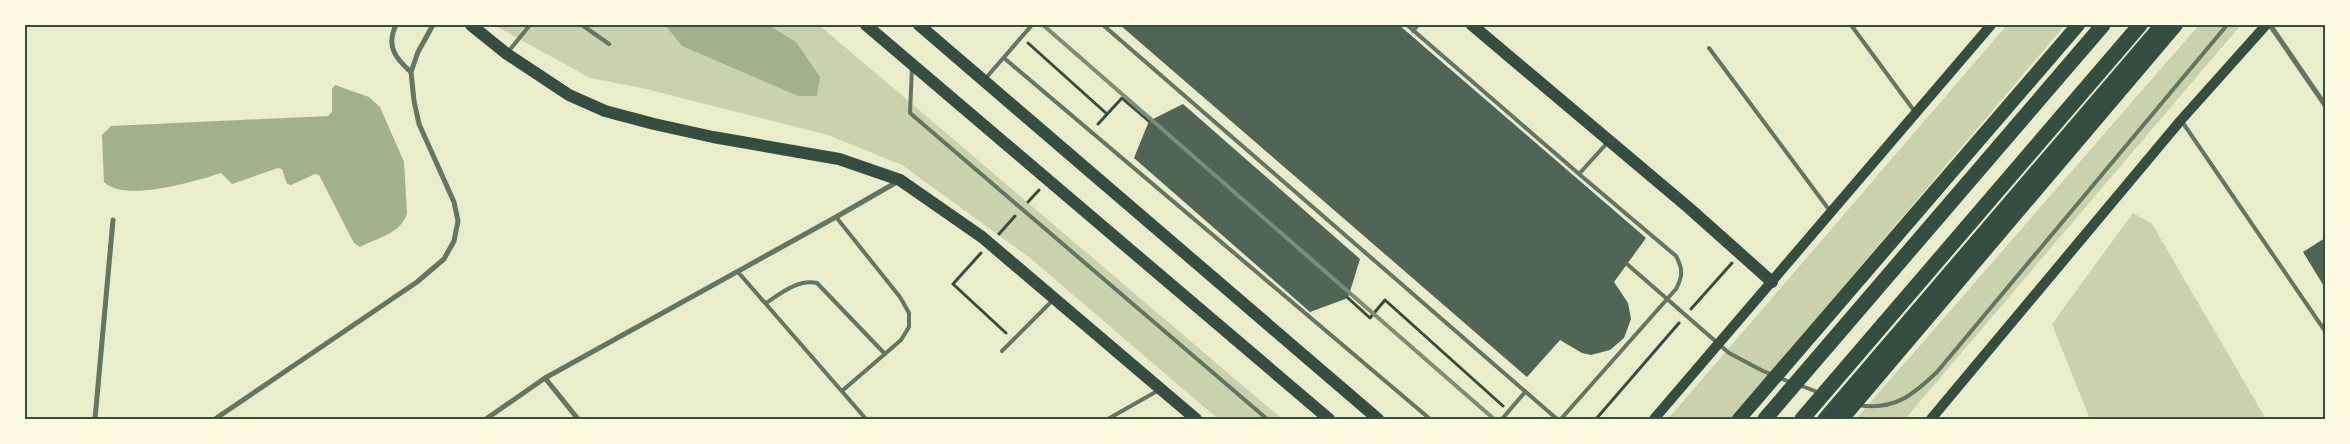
<svg xmlns="http://www.w3.org/2000/svg" width="2350" height="444" font-family="Inter,sans-serif">
<style>
.green{fill:#cad2ad}
.water{fill:#a3b18a}
.building{fill:#4f6655}
.lines{fill:none;stroke-linecap:round;stroke-linejoin:round}
.path{stroke:#344e41;stroke-width:3}
.service{stroke:#617663;stroke-width:4}
.minor{stroke:#617663;stroke-width:5}
.secondary{stroke:#344e41;stroke-width:10}
.primary{stroke:#344e41;stroke-width:12}
.trunk{stroke:#344e41;stroke-width:14}
.motorway{stroke:#344e41;stroke-width:15}
.rail{stroke:#7c8e77;stroke-width:4}
.neatline{fill:none;stroke:#344e41;stroke-width:2}
</style>
<rect width="100%" height="100%" fill="#e9edc9"/>
<path class="green" d="M494,25H819L1282,419H1218L1030,258L902,165L828,135L642,88L590,78Z
M2007,25H2065L1731,419H1668Z
M2199,25L2240,26L1905,419H1856Z
M2133,213L2152,224L2266,419H2090L2052,324Z"/>
<path class="water" d="M665,25H768L796,42L820,77L817,96H798L682,46Z
M335,85L369,97L380,107L404,162L407,213C402,233 377,238 360,247L354,243L319,175L315,174L291,185L287,184L282,169L278,168L232,184L221,173C196,181 124,203 104,182L102,135L111,126L328,116L332,112V89Z"/>
<path class="building" d="M1120,25H1399L1646,238L1614,282L1628,303L1631,319L1624,338L1610,350L1591,355L1582,353L1560,340L1527,377Z
M1183,104L1360,259L1348,298L1310,312L1134,158L1149,121Z
M2325,238V288L2303,252Z"/>
<g class="lines">
<path class="path" d="M1028,43L1107,114
M1098,124L1122,98L1149,121
M1028,202L1039,190
M999,234L1015,216
M981,253L953,284L1006,333
M1348,298L1370,318L1385,300L1503,406
M1691,309L1732,263
M1596,419L1679,323"/>
<path class="service" d="M582,25L609,44
M1103,25L1557,419
M1407,25L1579,174
M1851,25L1915,112
M1413,31L1418,25
M1709,48L1830,211
M508,52L530,25
M1004,58L1430,419
M912,68L910,113L1267,419
M985,79L1032,25
M2181,120L2325,331
M836,217L900,297L909,313V327L901,340L842,391
M1627,264L1729,353L1763,371L1792,383
M738,272L866,419
M766,303C781,293 798,279 817,283L885,354
M1002,351L1053,300
M1799,385L1820,393
M1858,405C1894,411 1913,395 1937,372L2227,25
M1108,419L1159,390
M1502,419L1525,392
M1561,419L1676,289C1683,276 1683,269 1676,256L1579,174L1608,142"/>
<path class="minor" d="M396,25C386,46 395,58 411,72
M2270,25L2325,105
M545,378L578,419
M95,419L113,220
M215,419L417,282L444,259L454,241L458,221L454,202L419,124L414,101L411,72L418,52L433,25
M486,419L545,378L836,217L897,182"/>
<path class="secondary" d="M1654,419L1991,25
M1931,419L2181,120L2266,25"/>
<path class="primary" d="M471,25L507,54L569,95L605,111L654,124L713,137L839,159L900,180L982,237L1196,419
M866,25L1329,419
M919,25L1378,419
M1472,25L1689,208L1772,282"/>
<path class="trunk" d="M1739,419L2078,25
M1842,419L2176,25"/>
<path class="motorway" d="M1765,419L2103,25
M1802,419L2140,25
M1825,419L2162,25"/>
<path class="rail" d="M1043,25L1494,419"/>
</g>
<rect width="2350" height="444" fill="none" stroke="#fefae0" stroke-width="52"/>
<rect x="26" y="26" width="2298" height="392" class="neatline"/>
</svg>
